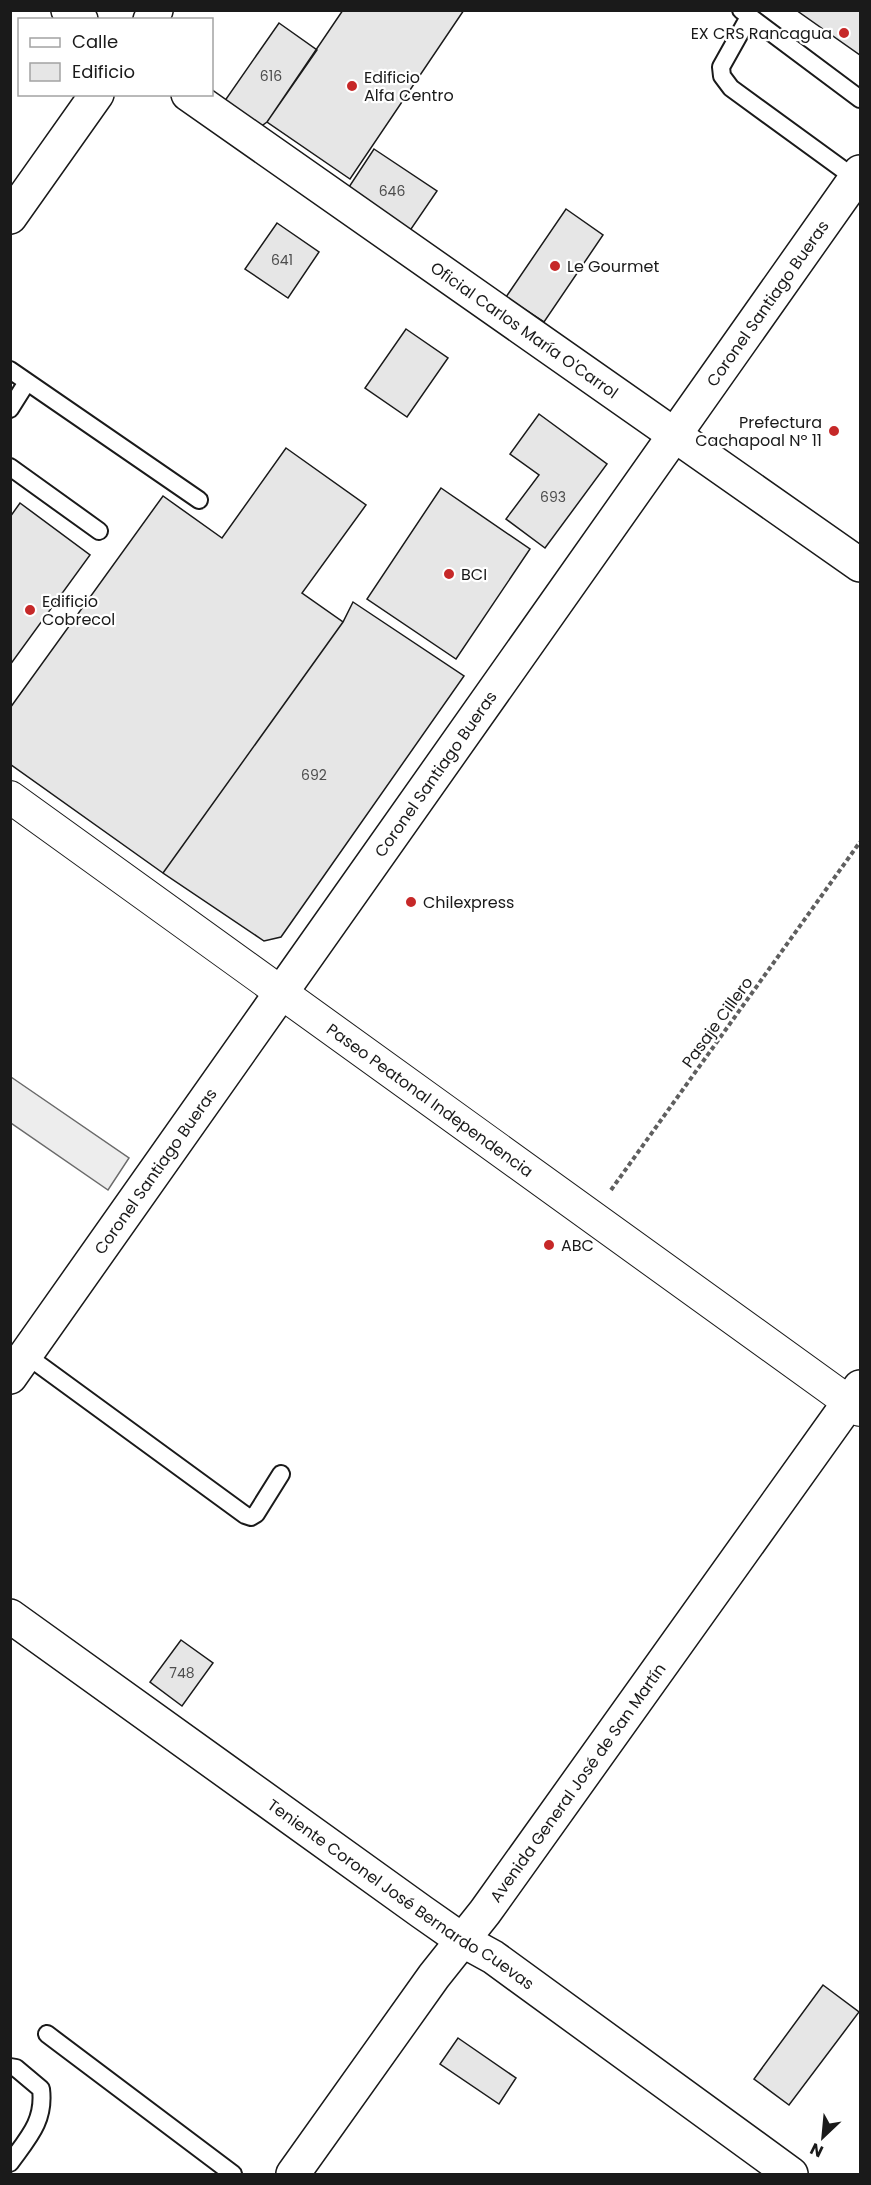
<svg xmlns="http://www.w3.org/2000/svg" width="871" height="2185" font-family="Poppins,sans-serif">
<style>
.built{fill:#ededed;stroke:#6a6a6a;stroke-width:1.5}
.building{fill:#e6e6e6;stroke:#1a1a1a;stroke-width:1.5}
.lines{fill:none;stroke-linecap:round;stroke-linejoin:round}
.lane-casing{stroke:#1a1a1a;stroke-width:20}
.street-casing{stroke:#1a1a1a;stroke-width:34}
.secondary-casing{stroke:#1a1a1a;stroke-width:36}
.path{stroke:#5f5f5f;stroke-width:4;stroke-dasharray:4.5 3;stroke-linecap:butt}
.lane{stroke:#fff;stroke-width:16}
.street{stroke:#fff;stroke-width:32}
.secondary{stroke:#fff;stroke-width:33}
.poi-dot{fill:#c62828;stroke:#fff;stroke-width:2}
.labels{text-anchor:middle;stroke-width:4.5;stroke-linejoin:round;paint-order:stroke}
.number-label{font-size:14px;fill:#4d4d4d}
.poi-label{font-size:16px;fill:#1a1a1a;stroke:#fff;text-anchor:start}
.street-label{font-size:16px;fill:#1a1a1a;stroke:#fff}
</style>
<rect width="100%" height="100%" fill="#fff"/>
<path class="built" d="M11,1077L129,1158L108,1190L11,1123Z"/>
<path class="building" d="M343,10H464L350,179L267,122Z
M796,10H860V55Z
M279,23L317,50L267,122L260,127L224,102Z
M374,149L437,191L409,232L347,190Z
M566,209L603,235L544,322L506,297Z
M277,223L319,252L288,298L245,269Z
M406,329L448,358L407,417L365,388Z
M539,414L607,464L545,548L506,519L539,475L510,454Z
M286,448L366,505L302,593L343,622L163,873L10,764V708L163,496L222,538Z
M441,488L530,549L456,659L367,599Z
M20,503L90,555L10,665V517Z
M353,602L464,676L281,937L264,941L163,873L343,622Z
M181,1640L213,1663L182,1706L150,1682Z
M823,1985L859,2012L789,2105L754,2079Z
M458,2038L516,2078L499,2104L440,2064Z"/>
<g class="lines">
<defs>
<path id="lane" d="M741,10L860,99
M749,17L721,67L722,76L731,88L856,179
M10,370L199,500
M10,409L27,382
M10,467L99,531
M26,1355L245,1515L251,1517L256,1514L281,1474
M47,2034L233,2174
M10,2067L16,2068L41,2089C45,2121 28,2138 10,2163"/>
<g id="street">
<path id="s1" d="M10,797L860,1410"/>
</g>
<g id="secondary">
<path d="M68,10L81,20"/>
<path d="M150,20L156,10"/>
<path id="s2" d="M188,94L860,565"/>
<path d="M10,217L97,94"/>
<path id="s3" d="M10,1377L860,172"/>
<path id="s4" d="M10,1616L422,1912L462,1940L493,1957L791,2174"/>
<path id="s5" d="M293,2174L434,1976L485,1912L860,1387"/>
</g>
</defs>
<use href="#lane" class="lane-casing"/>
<use href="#street" class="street-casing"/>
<use href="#secondary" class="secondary-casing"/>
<path class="path" d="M611,1190L860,842"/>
<use href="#lane" class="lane"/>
<use href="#street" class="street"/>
<use href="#secondary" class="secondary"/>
</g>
<g class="poi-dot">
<circle cx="844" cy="33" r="6"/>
<circle cx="352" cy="86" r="6"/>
<circle cx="555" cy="266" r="6"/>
<circle cx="834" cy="431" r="6"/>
<circle cx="449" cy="574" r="6"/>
<circle cx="30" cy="610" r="6"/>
<circle cx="411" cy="902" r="6"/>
<circle cx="549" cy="1245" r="6"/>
</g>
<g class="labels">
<g class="number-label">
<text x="271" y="81">616</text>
<text x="392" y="196">646</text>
<text x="282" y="265">641</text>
<text x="553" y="502">693</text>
<text x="314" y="780">692</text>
<text x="182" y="1678">748</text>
</g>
<g class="poi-label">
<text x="832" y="39" text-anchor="end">EX CRS Rancagua</text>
<text x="364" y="83">Edificio<tspan x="364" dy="18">Alfa Centro</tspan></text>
<text x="567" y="272">Le Gourmet</text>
<text x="822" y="428" text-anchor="end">Prefectura<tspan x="822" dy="18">Cachapoal Nº 11</tspan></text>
<text x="461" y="580">BCI</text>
<text x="42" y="607">Edificio<tspan x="42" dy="18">Cobrecol</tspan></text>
<text x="423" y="908">Chilexpress</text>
<text x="561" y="1251">ABC</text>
</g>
<g class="street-label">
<text dy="6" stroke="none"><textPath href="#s3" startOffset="1314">Coronel Santiago Bueras</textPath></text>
<text dy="6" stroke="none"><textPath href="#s2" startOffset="411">Oficial Carlos María O'Carrol</textPath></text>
<text dy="6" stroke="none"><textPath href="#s3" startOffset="738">Coronel Santiago Bueras</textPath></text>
<text transform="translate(717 1022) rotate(-54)" y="6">Pasaje Cillero</text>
<text dy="6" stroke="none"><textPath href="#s1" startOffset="518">Paseo Peatonal Independencia</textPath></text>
<text dy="6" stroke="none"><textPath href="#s3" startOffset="252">Coronel Santiago Bueras</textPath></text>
<text dy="6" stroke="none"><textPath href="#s5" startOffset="484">Avenida General José de San Martín</textPath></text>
<text dy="6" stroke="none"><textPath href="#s4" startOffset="480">Teniente Coronel José Bernardo Cuevas</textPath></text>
</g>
</g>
<rect width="871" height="2185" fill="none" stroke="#1a1a1a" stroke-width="24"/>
<rect x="18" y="18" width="195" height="78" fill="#ffffff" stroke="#a3a3a3" stroke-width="1.5"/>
<rect x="30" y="38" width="30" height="9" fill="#ffffff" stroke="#a3a3a3" stroke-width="1.5"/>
<text x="72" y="48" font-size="18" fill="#1a1a1a">Calle</text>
<rect x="30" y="63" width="30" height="18" fill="#e6e6e6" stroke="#a3a3a3" stroke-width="1.5"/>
<text x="72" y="78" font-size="18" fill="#1a1a1a">Edificio</text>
<g transform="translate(823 2137) rotate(206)" stroke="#ffffff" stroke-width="4.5" paint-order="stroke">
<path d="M0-4.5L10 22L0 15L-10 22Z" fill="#1a1a1a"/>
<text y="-9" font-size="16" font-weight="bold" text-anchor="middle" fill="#1a1a1a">N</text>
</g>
</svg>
